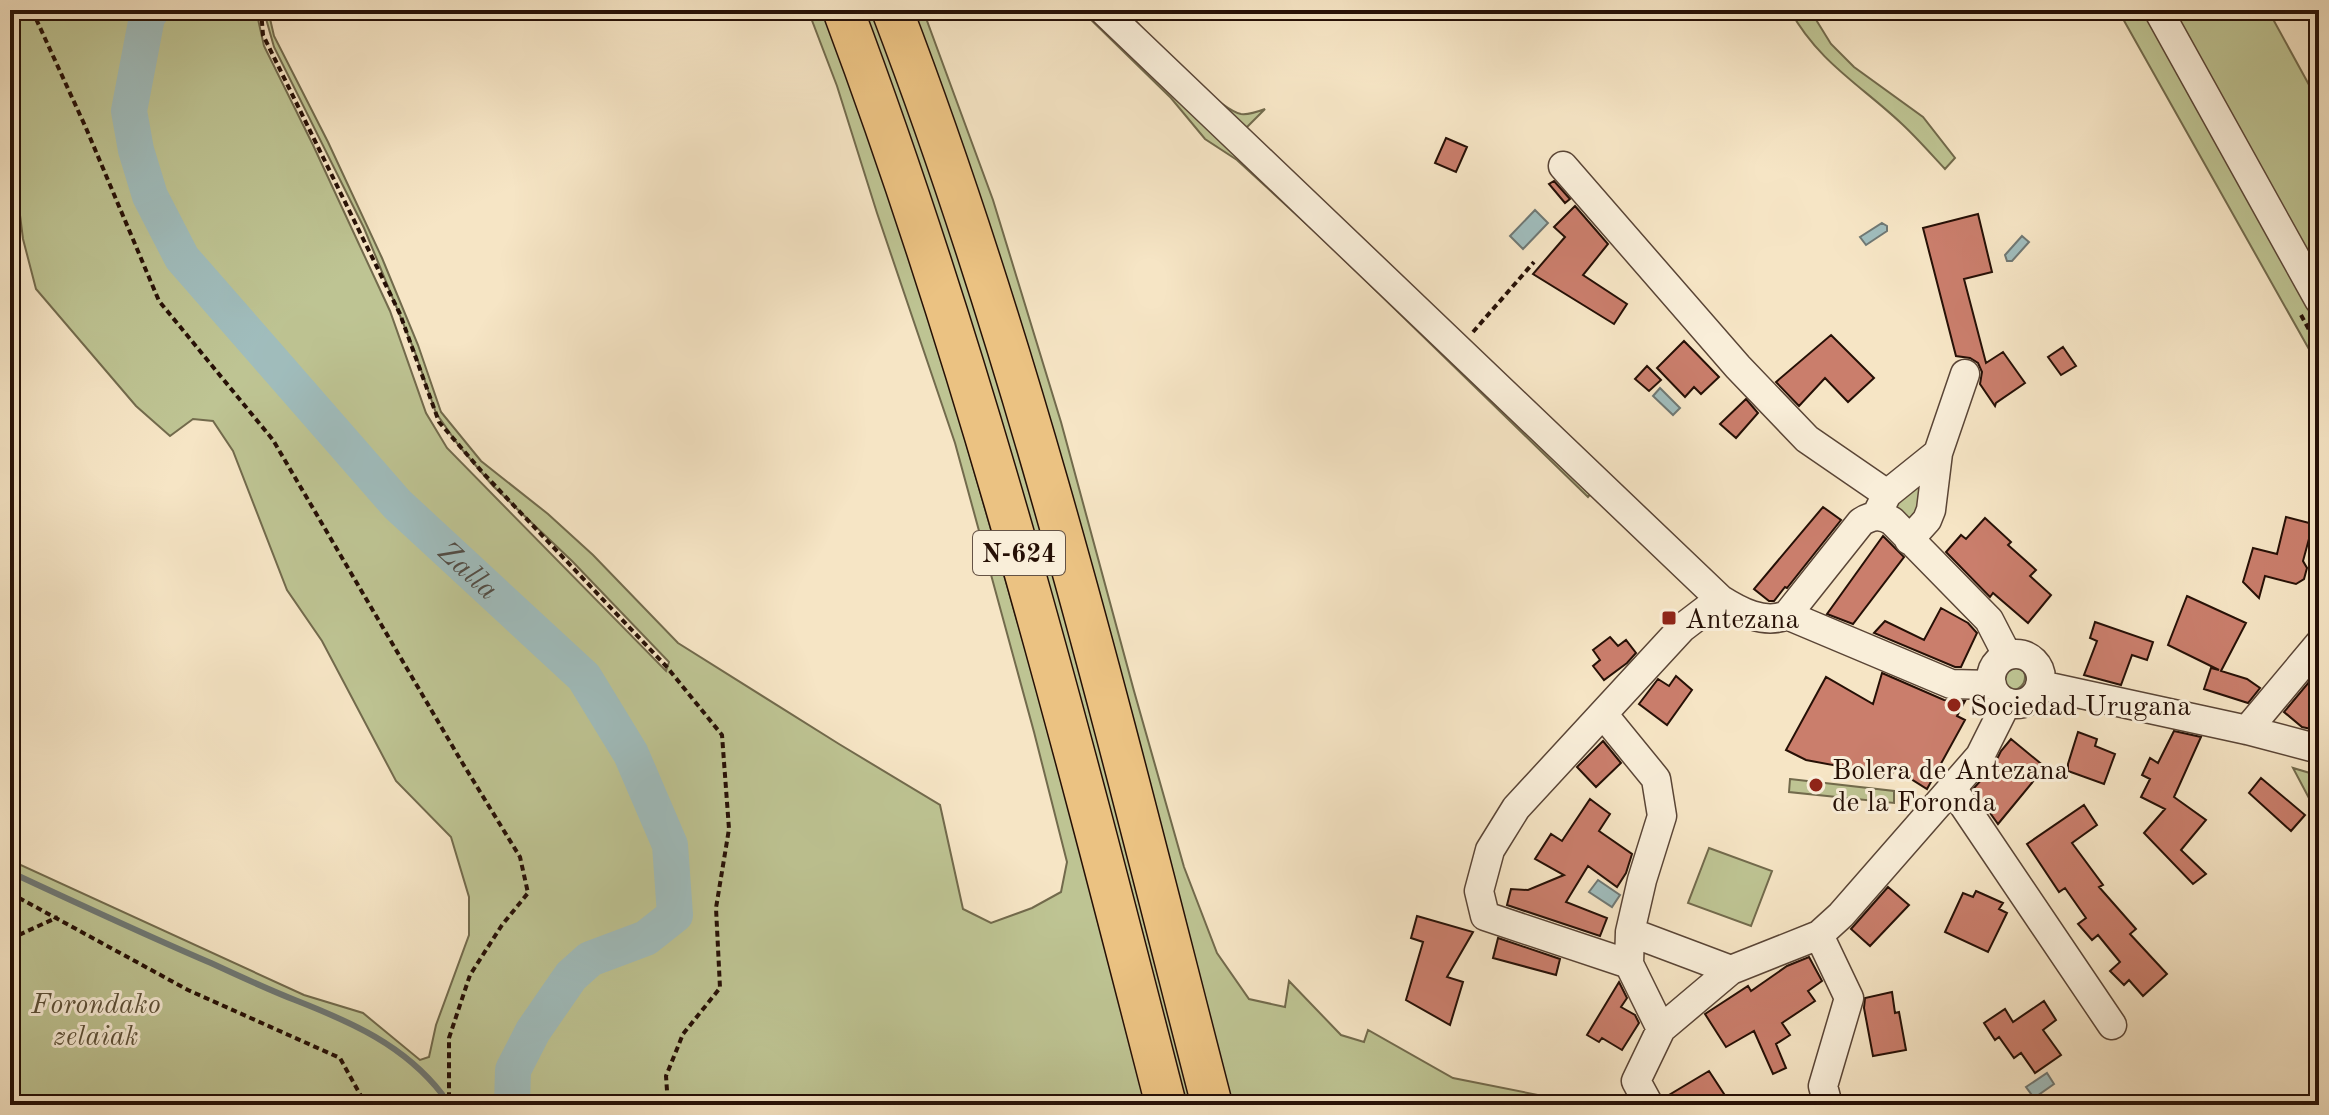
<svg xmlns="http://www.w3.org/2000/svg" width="2329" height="1115" font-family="'Old Standard TT',serif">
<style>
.green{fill:#bec493;stroke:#726a4c;stroke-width:2}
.water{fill:#a0bdbd;stroke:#6f7874;stroke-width:2}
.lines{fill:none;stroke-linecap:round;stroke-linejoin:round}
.stream{stroke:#6f7874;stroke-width:6}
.river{stroke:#a0bdbd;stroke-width:36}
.building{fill:#ca7e6c;stroke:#261006;stroke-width:2}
.minor-casing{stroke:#5a4536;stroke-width:31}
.highway-casing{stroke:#261006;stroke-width:43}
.path{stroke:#261006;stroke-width:4;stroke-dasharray:6 4;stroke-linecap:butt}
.minor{stroke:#f9eed9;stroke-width:28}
.highway{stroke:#ebc282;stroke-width:40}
.poi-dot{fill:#8f2418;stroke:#f9eed9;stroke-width:3}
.labels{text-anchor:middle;stroke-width:6;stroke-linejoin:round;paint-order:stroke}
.shield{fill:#f9eed9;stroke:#655345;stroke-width:2}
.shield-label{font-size:26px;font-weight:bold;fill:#261006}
.poi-label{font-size:28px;fill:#261006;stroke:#f9eed9;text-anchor:start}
.park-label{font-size:28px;font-style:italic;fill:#5b4f37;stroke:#f9eed9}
.water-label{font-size:30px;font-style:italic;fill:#514d46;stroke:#f9eed9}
</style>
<rect width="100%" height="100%" fill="#f6e5c5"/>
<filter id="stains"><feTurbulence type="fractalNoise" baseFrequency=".0025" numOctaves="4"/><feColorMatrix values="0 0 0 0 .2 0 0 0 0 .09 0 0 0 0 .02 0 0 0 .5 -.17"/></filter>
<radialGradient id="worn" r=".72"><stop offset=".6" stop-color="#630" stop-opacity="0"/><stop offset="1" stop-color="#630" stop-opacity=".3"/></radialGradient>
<path class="green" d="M10,10H256L264,46L313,145L390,311L426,413L447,448L666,671L669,662L572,561L493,486L459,446L436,413L415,352L364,228L274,47L265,15V10H268L274,36L328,142L382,258L418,345L441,412L481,461L548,514L593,555L678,643L839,744L940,805L963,909L991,923L1032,908L1061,892L1067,862L1034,732L955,443L877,213L837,86L808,10H824L907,237L1050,735L1147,1105H10V860L304,995L363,1013L420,1060L429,1057L436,1025L469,935V897L451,837L396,781L322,641L287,590L233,451L213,421L193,419L170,436L136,406L36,289L23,239L10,136Z
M860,10H878L1003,383L1199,1105H1181Z
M913,10H923L993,200L1061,422L1134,691L1184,867L1217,953L1249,999L1285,1007L1289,981L1341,1035L1364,1042L1368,1030L1453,1078L1588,1105H1231Z
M1081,10H1093L1593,491L1588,497L1326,242L1237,160L1205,139L1171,98Z
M1114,10H1125C1146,31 1217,110 1241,114C1249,115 1257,112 1265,109L1243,131Z
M1790,10H1810L1831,44L1854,67L1923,117L1955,158L1945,169C1931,154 1917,138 1902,124C1862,86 1818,62 1790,10Z
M2118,10H2152L2319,310V367Z
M2164,10H2268L2319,103V287Z
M1928,476L1916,517L1907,519L1896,509L1898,501Z
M1999 677a13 13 0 1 1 26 0a13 13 0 1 1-26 0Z
M2319,759V817L2293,768L2310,773Z
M1790,779L1894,791V803L1789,792Z
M1709,848L1772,871L1751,926L1688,903Z"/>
<path class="water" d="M1535,210L1548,223L1523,249L1510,236Z
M1882,223L1887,226V231L1866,245L1860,237Z
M2022,236L2029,242L2012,261H2007L2005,255Z
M1660,388L1680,408L1673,415L1653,396Z
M1598,880L1620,895L1612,907L1589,892Z
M2047,1073L2054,1084L2034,1098L2026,1087Z"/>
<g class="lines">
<path class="stream" d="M10,872C77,903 143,934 211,963C239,976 267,989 295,1000C351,1022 404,1045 442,1094"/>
<path class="river" id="s1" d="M152,10L147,17L129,111L136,150L150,196L182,258L397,504L584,677L631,754L670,845L675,915L646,938L590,959L571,976L533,1031L513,1070L512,1105"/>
</g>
<path class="building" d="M1446,138L1467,147L1456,172L1435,163Z
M1554,181L1570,199L1565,203L1549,184Z
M1575,206L1608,244L1583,275L1627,304L1614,324L1533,274L1565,237L1554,227Z
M1978,214L1992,272L1964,279L1986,363L2003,352L2025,383L1996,403L1995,406L1980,384L1982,372L1978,363L1970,358L1956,356L1923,228Z
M1831,335L1874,378L1848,402L1825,378L1799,406L1776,382Z
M1684,341L1719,377L1701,394L1694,387L1685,397L1657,368Z
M2063,347L2076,366L2061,375L2048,357Z
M1647,366L1661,380L1649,391L1635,379Z
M1746,399L1758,413L1736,438L1720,424Z
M1823,507L1841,520L1787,588L1785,587L1774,601H1769L1754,589Z
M2286,517L2313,524L2303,561L2307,568L2304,579L2296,584L2265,576L2259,598L2243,582L2253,548L2277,554Z
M1985,518L2011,542L2008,545L2036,570L2030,576L2051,595L2028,623L1993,593L1990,597L1946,552L1961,535L1966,539Z
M1883,536L1904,557L1853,624L1827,614Z
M2187,596L2246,623L2221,671L2247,679L2260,688L2248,703L2204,689L2211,668L2219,670L2168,645Z
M1941,608L1968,623L1977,633L1961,667H1955L1874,633L1885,621L1924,640Z
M2095,622L2153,642L2147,660L2132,655L2121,685L2084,675L2097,641L2090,638Z
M1610,637L1618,646L1626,640L1636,653L1627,663L1604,680L1593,666L1600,660L1593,650Z
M2319,670V720L2311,729L2302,727L2284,712Z
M1882,673L1944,700L1965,701L1957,716L1965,720L1927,789L1895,769L1889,780L1861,766L1859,770L1806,760L1786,750L1826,677L1873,704Z
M1676,676L1692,690L1667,725L1639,704L1658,679L1669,686Z
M2174,731L2201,737L2174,797L2206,820L2181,850L2206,874L2193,884L2144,833L2165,809L2141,797L2150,779L2142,775L2150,758L2158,763Z
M2078,732L2097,739L2095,746L2115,754L2104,784L2068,771V764Z
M2011,739L2045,767L1998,824L1973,789L1993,767L2001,751Z
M1603,741L1621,763L1596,787L1577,767Z
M2261,778L2305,815L2291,831L2249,793Z
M1590,799L1610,814L1599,831L1632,854L1626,873L1617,887L1588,866L1566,902L1607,918L1600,936L1507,905L1511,889L1528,890L1564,875L1535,859L1551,834L1562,841Z
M2084,805L2097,825L2072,843L2103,885L2099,887L2136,929L2130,934L2167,974L2143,996L2129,980L2124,985L2110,971L2120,962L2098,935L2092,940L2078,924L2086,918L2065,888L2059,892L2027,844Z
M1888,887L1909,905L1870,946L1851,929Z
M1976,891L2003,903L1999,909L2007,913L1988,952L1945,932L1963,893L1973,897Z
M1417,916L1473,932L1447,977L1463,982L1450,1025L1406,1000L1423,942L1411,938Z
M1498,938L1560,959L1556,975L1493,958Z
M1809,957L1822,981L1808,991L1815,1001L1782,1023L1790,1035L1776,1044L1786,1068L1773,1074L1754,1031L1726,1047L1705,1014L1748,986L1751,991L1787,966Z
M1619,982L1627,998L1621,1007L1635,1015L1639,1023L1622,1050L1602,1038L1599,1042L1587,1035Z
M1892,992L1895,1013L1899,1012L1906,1050L1873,1056L1864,1008L1865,998Z
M2044,1001L2056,1020L2043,1030L2061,1055L2035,1073L2021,1053L2014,1058L1999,1037L1995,1040L1984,1023L2005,1009L2013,1022Z
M1709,1071L1726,1097L1713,1105H1666L1664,1098Z"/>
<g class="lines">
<defs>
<path id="minor" d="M1103,10L1720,599
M2158,10L2319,300
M1563,166L1738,367L1807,439L1887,494
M1879,510L1887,494L1938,453
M1909,540L1927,520L1931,510L1938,453L1965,374
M1787,615L1951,684L1992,685
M1991 679a25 25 0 1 1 50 0a25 25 0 1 1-50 0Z
M2040,685L2247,730L2319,749
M1603,714L1656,779L1662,816L1642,880L1630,932L1629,964
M2247,730L2319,644
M1952,788L2112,1025
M1630,932L1731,970
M1819,935L1849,998L1823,1086L1828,1105
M1661,1029L1629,964L1485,916L1479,891L1490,850L1516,808L1682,628L1720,599C1739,611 1764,625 1787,615L1861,522C1872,515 1881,514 1892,521L1989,620L2007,655
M1649,1105L1636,1081L1661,1029L1731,970L1819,935L1841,915L1980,756L2007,702"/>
<path id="highway" d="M843,10C977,367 1071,736 1166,1105
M892,10C1028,365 1117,737 1212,1105"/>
</defs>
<use href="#minor" class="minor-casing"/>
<use href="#highway" class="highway-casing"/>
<path class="path" d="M32,10L86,128L159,301L273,440L460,759L520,857L528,893L502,925L470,975L449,1038V1102L442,1105
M261,10L263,35L400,314L439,422L483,473L666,666L722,735L729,829L716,908L720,988L683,1034L666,1076L668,1105
M2301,315L2319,348
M1473,332L1534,262
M2313,771L2319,789
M10,893L188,990L340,1058L366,1105
M10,939L58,917"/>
<use href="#minor" class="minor"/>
<use href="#highway" class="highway"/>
</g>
<g class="poi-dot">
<rect x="1661" y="610" width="16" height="16" rx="4"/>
<circle cx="1954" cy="705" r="8"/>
<circle cx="1816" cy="785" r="8"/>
</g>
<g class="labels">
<rect class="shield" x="973" y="531" width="92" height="44" rx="6"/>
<g class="shield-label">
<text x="1019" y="562">N-624</text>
</g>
<g class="poi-label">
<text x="1685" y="628">Antezana</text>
<text x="1970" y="715">Sociedad Urugana</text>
<text x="1832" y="779">Bolera de Antezana<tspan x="1832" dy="32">de la Foronda</tspan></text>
</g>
<g class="park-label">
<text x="96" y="1013">Forondako<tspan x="96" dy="32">zelaiak</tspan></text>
</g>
<g class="water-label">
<text dy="10" stroke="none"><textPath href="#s1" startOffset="686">Zalla</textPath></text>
</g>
</g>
<rect width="2329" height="1115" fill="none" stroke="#f6e5c5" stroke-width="40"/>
<rect x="12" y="12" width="2305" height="1091" fill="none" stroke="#261006" stroke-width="4"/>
<rect x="20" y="20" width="2289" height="1075" fill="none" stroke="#261006" stroke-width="2"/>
<rect width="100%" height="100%" filter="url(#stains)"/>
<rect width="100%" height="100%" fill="url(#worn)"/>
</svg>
